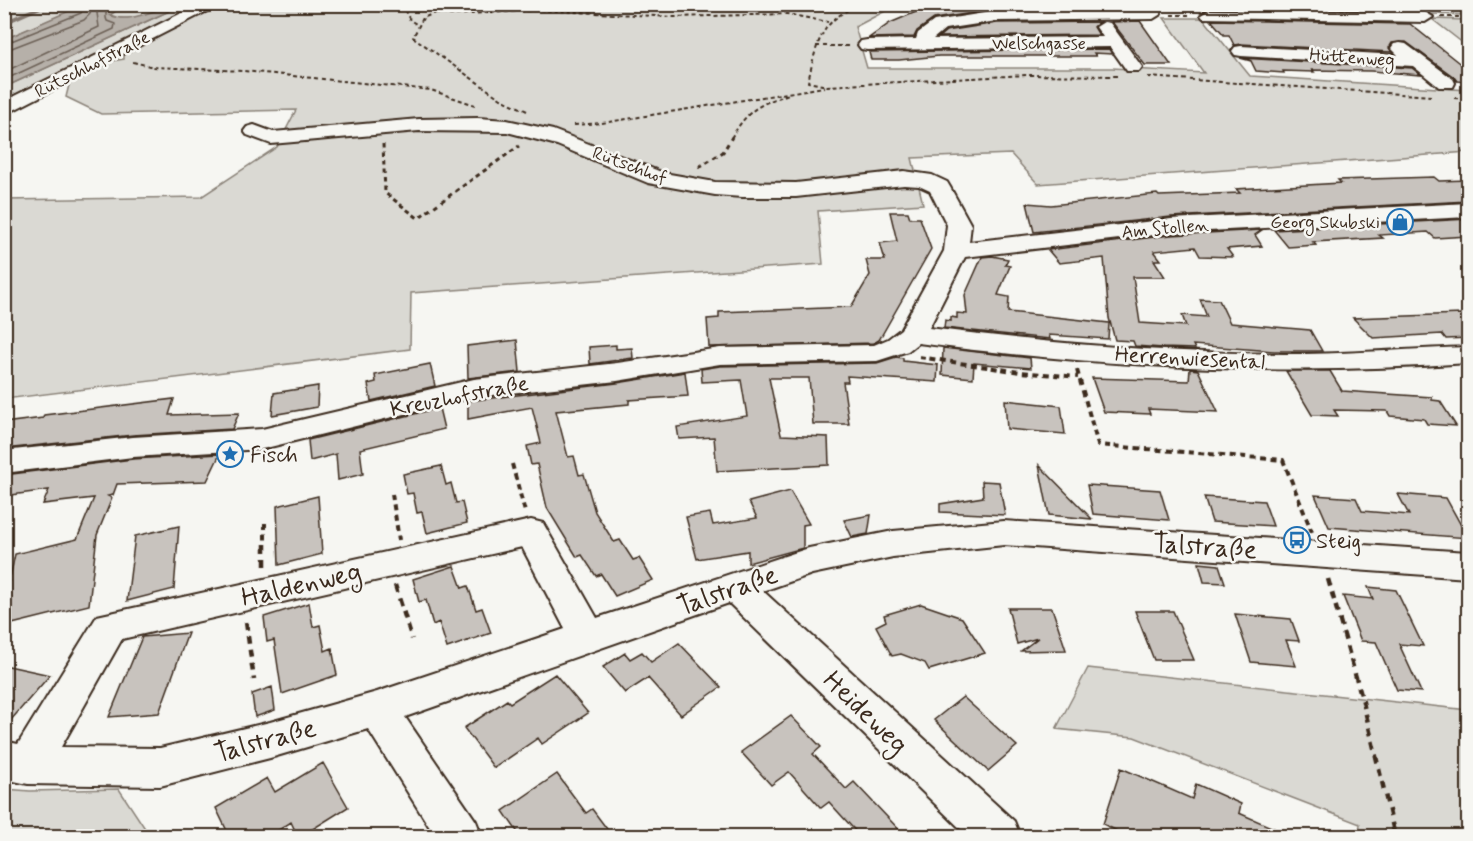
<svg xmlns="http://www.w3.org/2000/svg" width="1473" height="841" font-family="Mynerve,sans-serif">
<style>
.green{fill:#dad9d3;stroke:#8a8278;stroke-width:1.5}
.water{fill:#b6b0a9;stroke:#857a71;stroke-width:1.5}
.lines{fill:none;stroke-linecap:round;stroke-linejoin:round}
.shore{stroke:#6c6056;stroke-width:1.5}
.stream{stroke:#857a71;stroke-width:4}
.building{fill:#c8c3be;stroke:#3b2a1e;stroke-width:1.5}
.minor-casing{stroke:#3b2a1e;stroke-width:4}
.path-far3{stroke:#3b2a1e;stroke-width:2;stroke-dasharray:4 3;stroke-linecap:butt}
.path-far2{stroke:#3b2a1e;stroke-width:3;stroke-dasharray:4.5 4;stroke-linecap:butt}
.path-far1{stroke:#3b2a1e;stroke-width:4;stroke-dasharray:6 4.5;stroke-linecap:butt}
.path{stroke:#3b2a1e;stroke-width:4.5;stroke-dasharray:8 6;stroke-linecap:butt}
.minor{fill:#f6f6f2;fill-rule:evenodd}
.labels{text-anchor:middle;stroke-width:5;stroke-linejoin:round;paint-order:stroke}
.far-street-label{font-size:18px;fill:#3b2a1e;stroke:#f6f6f2}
.far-poi-label{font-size:18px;fill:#3b2a1e;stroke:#f6f6f2;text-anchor:end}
.street-label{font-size:22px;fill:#3b2a1e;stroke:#f6f6f2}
.poi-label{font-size:22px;fill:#3b2a1e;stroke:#f6f6f2;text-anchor:start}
.near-street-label{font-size:27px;fill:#3b2a1e;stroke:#f6f6f2}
</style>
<rect width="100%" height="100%" fill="#f6f6f2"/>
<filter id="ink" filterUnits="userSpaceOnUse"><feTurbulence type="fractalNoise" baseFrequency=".0167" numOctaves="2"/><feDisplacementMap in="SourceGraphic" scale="12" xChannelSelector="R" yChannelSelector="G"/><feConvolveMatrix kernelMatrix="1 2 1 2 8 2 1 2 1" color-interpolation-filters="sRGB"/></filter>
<g filter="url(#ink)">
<path class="green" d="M4,5H85L5,39Z
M124,5H170C151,13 129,23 109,16Z
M182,5H207L5,105V87Z
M221,5H911L889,9L855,27L867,68H1112L1204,73L1164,18H1203L1250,76L1468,90V152L1038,184L1011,154L912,158L923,204L818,211L823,264L411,293L410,349L5,399V200L201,197L277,147L296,110L101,114L66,97L70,81L104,62L124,59V52Z
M1418,5H1456L1468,15L1431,14Z
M1432,19L1468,20V47Z
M1088,668L1468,710V836H1359L1360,824L1134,737L1056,729Z
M5,789L30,791L119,789L150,836H5Z"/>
<path class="water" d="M85,4L124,5L110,15C133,26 159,4 182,5L5,87V39Z"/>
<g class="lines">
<path class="shore" d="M4,44L81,13L85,4
M4,51L84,20L90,14L92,4
M4,72L99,27L97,13L102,4
M4,80L114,29L115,24L107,21C104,13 107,10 113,4"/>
<path class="stream" d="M4,23L47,4"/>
</g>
<path class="building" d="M960,4L1128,5L1130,7L997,9L934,19L917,31L914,37L869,38L890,23L916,12L964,7Z
M1235,4H1406L1413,10L1209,8L1204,11L1201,7L1231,8Z
M1211,20L1410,24L1468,70V82L1457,81L1454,77L1406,42L1392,43L1389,48L1392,52L1241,44L1234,45L1229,35H1224Z
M1140,21L1171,65H1145L1112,22Z
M1100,22L1094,27L1099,35L939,37L946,31L997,23Z
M1109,49L1112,54L1094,53L1096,56H939L899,60H871L869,52Z
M1240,58L1412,68L1421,75L1371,71L1312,70L1314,72L1283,71L1284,73L1256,71L1251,61Z
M1434,177L1439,181L1468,180V201L1171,217L1034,232L1027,203L1051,205L1157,194L1159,196L1240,193L1236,189L1341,183L1338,180Z
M890,212H908L910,218H920L931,249L879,340L874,343L709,347L707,319L719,318V312L851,307L870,275L866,260H885L880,243L897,241Z
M1468,219V236L1435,238L1428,232L1379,235L1383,238L1313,242L1316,245L1288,247L1274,230Z
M1262,230L1255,235L1262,246L1227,249L1233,257L1200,256L1195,247L1154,251L1161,260H1154L1165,277H1133L1140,323L1186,326L1182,315L1207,317L1200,299L1219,300L1230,323L1310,330L1322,351H1274L1193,345L1195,349L1163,348L1135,346L1133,341L1115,340L1109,318L1104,258L1059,263L1048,250L1171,235Z
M992,256L1008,259L1005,265L1010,266L998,295L1009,297L1008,312L1109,323L1108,339L1049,335L1050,339L944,328L945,320L951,321V317L957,318V313L967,314L965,295L982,257Z
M1462,314L1468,320V338L1446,339L1442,334L1373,338L1353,318Z
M517,340L520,372L468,378L467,346Z
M616,345V349L632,348L633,358L590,364L589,347Z
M943,348L1030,358L1031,368L974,363L973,378L942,375Z
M896,357L903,358V361L938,365L937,382L847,376L848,382H843L849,424H813L809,378H769L781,435L828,437L829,465L717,471L714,437L679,439L677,427L747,416L741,380L702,382L701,369L720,366L877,363Z
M430,364L435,386L371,401L368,384L376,382L375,375Z
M1190,369L1198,370L1218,412L1148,409L1150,414L1104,412L1092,378L1189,381Z
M1286,371H1330L1342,391L1432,397V400L1440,401L1456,426L1427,424L1424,419L1390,416L1387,411L1334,410L1338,416L1312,415Z
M685,372L688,396L629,400V404L556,411L568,457L574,456L579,475L584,474L595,512L614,542L620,540L633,560L639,558L653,580L615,596L601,574L596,576L582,555L577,557L547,508L537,464L531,465L527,446L541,443L532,407L468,419V401L617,383Z
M318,386L317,407L272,415L274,393Z
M174,399L169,415L239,413L232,429L133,435L4,449V423L43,418L44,415Z
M1005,400L1061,406L1065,434L1007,429Z
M439,408L444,429L360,449L363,474L338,480L336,454L310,461L308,440Z
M220,454L207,481L117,484L113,495L108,496L112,498L97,535L89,605L4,626V606L15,554L77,539L94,498L43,504L49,490L4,496V475L133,459Z
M1039,465L1092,519L1049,515Z
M441,466L446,485L451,483L456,503L462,502L467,523L427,533L422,512L417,513L413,493L407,494L403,474Z
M982,481L999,482L1005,515L940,512V504L983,497Z
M1087,485L1160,490L1169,520L1093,514Z
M790,491L809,524L803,525V548L748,563V551L697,559L686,517L710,513L713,525L757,518L749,502Z
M1398,494L1446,498L1468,538L1329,527L1315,495L1356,498L1362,511L1409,515Z
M318,496L322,554L279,565L277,506Z
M1204,497L1264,501L1273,526L1212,522Z
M871,515L868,534L852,537L844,520Z
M179,526L174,589L127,601L135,536Z
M1199,563L1219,565L1225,583L1204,582Z
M454,566L462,588L468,586L476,610L482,608L491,633L447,648L439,622L433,625L426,600L419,602L413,579Z
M1368,587L1396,590L1423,646L1399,644L1421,692L1397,690L1376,642L1361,641L1343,596L1373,599Z
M309,603L313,627L320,625L325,651L332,648L337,675L282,694L274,640L267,642L264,617Z
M921,604L962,618L985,653L929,670L925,663L901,654L892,656L876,626L886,621L884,615Z
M1008,608H1052L1066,650L1021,651L1038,638L1017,644Z
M1135,611H1173L1194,660H1154Z
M1235,614L1291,619L1299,641L1286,640L1296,666L1251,662Z
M188,633L159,713L109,717L142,637Z
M679,643L721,687L681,715L648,678L625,693L603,667L625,653L630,659L642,652L651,662Z
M4,665L50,675L4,728Z
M555,674L588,713L542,744L538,738L494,768L464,728L507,700L510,703Z
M272,687L275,710L255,717L252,694Z
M963,697L1017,746L988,771L934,720Z
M791,716L821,747L813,754L846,789L854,782L906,837H861L829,802L821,808L789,772L771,785L741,752Z
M323,763L348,807L300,837H298L291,822L268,837H230L216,808L267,778L275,792Z
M1121,768L1192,799L1196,784L1241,804L1239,813L1294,837H1129L1103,824Z
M557,774L586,813L592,809L613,837H521L503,811Z"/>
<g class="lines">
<defs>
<path id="minor" d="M200,4H221L4,115V101Z
M1142,4H1158L1161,14L1153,19L997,21L945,29L933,39L1103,37L1096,27L1104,22L1110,23L1142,67L1139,71H1127L1110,47L867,50L861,49L858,45L861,41L867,40L916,39L918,33L934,21L997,11L1143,9Z
M1209,10L1425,12L1433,17L1425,22L1203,18L1201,15Z
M1400,43L1406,44L1453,79L1455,83L1453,87H1439L1413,66L1241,56L1235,55L1232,51L1235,47L1241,46L1398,55L1391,48L1394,44Z
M478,118L507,120L553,130L664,173L715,182L796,183L904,171L932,175L947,182L950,187L971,225L969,242L1171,219L1468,203V217L1171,233L965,257L929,328C1053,344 1179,354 1305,354C1359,353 1414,349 1468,347V363C1284,377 1100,367 918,343L908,351L877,361L720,364L617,381L474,397L262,449L133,457L4,473V451L133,437L262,429L474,379L617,363L720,348L874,345L888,339L901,329L944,251L947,225L930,191L919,186L904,185L796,197H742L715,195L648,183L557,145L507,132L419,131L271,144L247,135L244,131L247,127L254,125L273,132L419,119Z
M531,520L543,523L597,618L809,548L893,531L1004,521L1468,552V578L1004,545L893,557L812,574L763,591L1014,821L1020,836H968L729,603L405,717L476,821L482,836H435L368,729L270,758L160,786L28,784L4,779V741L18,744L97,616ZM522,547L565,629L377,692L270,722L160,748L61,747L122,639Z"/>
</defs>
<use href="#minor" class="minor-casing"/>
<path class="path-far3" d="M401,4L410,20L419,26
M455,4L423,18L413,37L501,99L527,111
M861,4C820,20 817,42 808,82L827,86L1026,75L1117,76
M435,13L451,15L538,10L674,17L787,14L828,22
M1171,15H1191
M1441,17H1468
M816,46H849
M133,62L154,67L244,71L431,90L475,105
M1148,77L1431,96
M1454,98L1468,99
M574,125L602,123L824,87
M731,138C749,109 757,105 789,94"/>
<path class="path-far2" d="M383,144L385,193L418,218L519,146
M699,167L723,152L732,137"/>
<path class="path-far1" d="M919,357L1020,372L1078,377
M1077,370L1098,445L1283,460L1312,532
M512,464L525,512
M392,494L399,540
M265,523V545"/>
<path class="path" d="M265,544V567
M1328,579L1363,702L1395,836
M395,585L412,639
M246,622L254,680"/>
<use href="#minor" class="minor"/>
</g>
</g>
<defs>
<symbol id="shop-ring" viewBox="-11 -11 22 22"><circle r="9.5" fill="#f6f6f2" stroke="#1f6fb2" stroke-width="1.5"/><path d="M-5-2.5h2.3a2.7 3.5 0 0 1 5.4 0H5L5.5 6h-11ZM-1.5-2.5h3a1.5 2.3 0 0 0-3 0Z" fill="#1f6fb2"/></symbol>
<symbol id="sight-ring" viewBox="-11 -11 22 22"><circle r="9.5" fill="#f6f6f2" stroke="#1f6fb2" stroke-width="1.5"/><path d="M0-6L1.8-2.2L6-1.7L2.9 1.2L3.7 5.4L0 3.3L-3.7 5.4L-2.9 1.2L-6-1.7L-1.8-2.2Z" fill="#1f6fb2"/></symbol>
<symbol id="bus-ring" viewBox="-11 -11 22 22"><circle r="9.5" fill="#f6f6f2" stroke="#1f6fb2" stroke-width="1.5"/><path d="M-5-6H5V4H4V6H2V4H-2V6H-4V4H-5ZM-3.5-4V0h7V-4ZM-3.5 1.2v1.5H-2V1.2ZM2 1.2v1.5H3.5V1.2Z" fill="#1f6fb2"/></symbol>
</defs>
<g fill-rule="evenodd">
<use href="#shop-ring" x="1385" y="207" width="30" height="30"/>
<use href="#sight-ring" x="215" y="439" width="30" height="30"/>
<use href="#bus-ring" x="1282" y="525" width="30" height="30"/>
</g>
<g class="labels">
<g class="far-street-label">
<text x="1039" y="49">Welschgasse</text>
<text transform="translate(1352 57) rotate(4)" y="6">Hüttenweg</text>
<text transform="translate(92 64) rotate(-27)" y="6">Rütschhofstraße</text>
<text transform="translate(630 165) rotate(20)" y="6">Rütschhof</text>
<text transform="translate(1165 228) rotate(-5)" y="6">Am Stollen</text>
</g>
<g class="far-poi-label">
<text x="1380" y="228">Georg Skubski</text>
</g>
<g class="street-label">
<text transform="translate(1190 357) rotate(3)" y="8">Herrenwiesental</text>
<text transform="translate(459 395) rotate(-11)" y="8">Kreuzhofstraße</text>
</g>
<g class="poi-label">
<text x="250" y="462">Fisch</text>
<text x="1316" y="548">Steig</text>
</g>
<g class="near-street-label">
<text transform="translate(1205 546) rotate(4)" y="9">Talstraße</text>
<text transform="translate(301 584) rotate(-13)" y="9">Haldenweg</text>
<text transform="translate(727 590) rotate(-19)" y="9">Talstraße</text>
<text transform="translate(866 712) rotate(44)" y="9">Heideweg</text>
<text transform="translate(265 740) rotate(-15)" y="9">Talstraße</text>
</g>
</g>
<rect width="1473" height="841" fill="none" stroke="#f6f6f2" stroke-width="24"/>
<rect x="12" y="12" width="1449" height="817" fill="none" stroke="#3b2a1e" stroke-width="2" filter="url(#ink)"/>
</svg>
